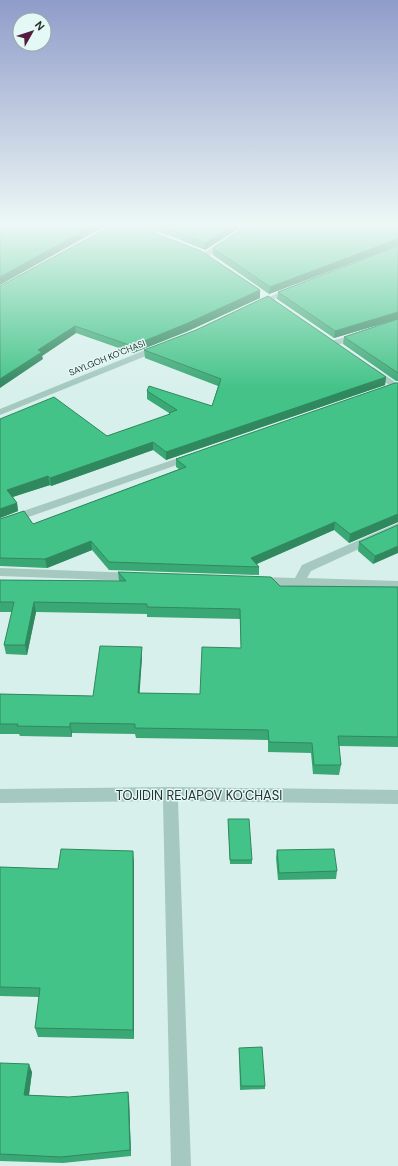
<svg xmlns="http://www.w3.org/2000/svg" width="398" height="1166" font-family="'DM Sans',sans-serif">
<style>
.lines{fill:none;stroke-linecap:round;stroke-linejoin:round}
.minor{fill:#a5c8bf;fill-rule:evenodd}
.wall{fill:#3aa875}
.shaded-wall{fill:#30885f}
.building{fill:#44c388;stroke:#30885f}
.labels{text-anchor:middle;stroke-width:3;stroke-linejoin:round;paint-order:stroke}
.far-street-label{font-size:9px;fill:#26332e;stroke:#e4f8f5}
.near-street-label{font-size:13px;fill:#26332e;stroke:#e4f8f5}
</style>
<rect width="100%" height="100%" fill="#d8f0ec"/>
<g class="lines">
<path class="minor" d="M247,225H255L208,257H205L201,255Z
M289,288H295L296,290L258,307H252L251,305Z
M360,333H363L364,335L363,337L334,346L330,343L331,341Z
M160,344L164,347L163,349L0,415V409Z
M373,367L398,384V391L370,372L369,370Z
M190,454L194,455L195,457L194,459L0,527V519Z
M398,523V531L311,571L307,578L398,581V589L261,585L257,584L255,581L257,578L261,577L295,578L302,565Z
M0,568L135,573L139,574L141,577L139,580L135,581L0,576Z
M170,787L398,790V804L178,801L191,1166H171L163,801L0,803V789Z"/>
</g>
<path class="wall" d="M127,225H244L205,250L171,236L147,229Z
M398,225V246H397L269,294L213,255V248Z
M398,246V319L334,338L277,299L278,292Z
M0,286L260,290V298L188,331L133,353L76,333L42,356L43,359Z
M398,319V381H396L343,344L344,337Z
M144,350L386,377L385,385L166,460L153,450L51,486L50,485L13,497L17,503L18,511L0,518V419L107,436L169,415V413L147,399V391L212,406L218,386L145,358Z
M398,383V522L349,543L334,530L257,564L259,567V575L109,570L92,550L47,568L0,566V519L33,524L179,469L176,467V459Z
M398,525L373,564L358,551L359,542Z
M118,572L280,586L398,587V747L339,746L341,765L339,775L313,774L311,753L268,752V740L136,738L135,734L72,733V737L20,736L19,734H0V694L93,696L142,657L139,693L200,694L241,648L240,619L147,617V614L36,612L27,655L6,654L4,645L12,612H0V580L119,581Z
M228,819L252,860V864H230Z
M277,850L337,871L336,879L278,880L276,858Z
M134,861V1039L38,1037L35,1028L39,997L0,996V867L58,869Z
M239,1048L265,1086V1089L240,1090Z
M0,1063L32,1072L29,1095L69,1097L128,1092L129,1099L131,1156L63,1163L0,1161Z"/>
<path class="shaded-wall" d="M94,225H107L0,285V277Z
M234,225H244L205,250V243Z
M398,239L397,246L269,294L270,287Z
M260,290V298L188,331L133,353L132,346Z
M398,312V319L334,338L335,331Z
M75,326L76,333L42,356L43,359L0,388V379L38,350Z
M386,377L385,385L166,460V452Z
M153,442V450L51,486L50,478Z
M48,476L50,485L9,498L7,490Z
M17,503L18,511L0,518V509Z
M398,514V522L349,543L350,534Z
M335,522L334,530L252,566L251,558Z
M91,541L92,550L47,568L45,559Z
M398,546V553L373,564L375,556Z
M34,602L36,612L27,655L25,645Z
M142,647V657L139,703L138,693Z
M70,723L72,733V737L70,727Z
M133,851L134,861V1039L133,1030Z
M29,1064L32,1072L28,1102L24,1095Z
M128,1092L129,1099L131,1156L130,1150Z"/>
<path class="building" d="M0,225H94L0,277Z
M113,225H126L149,231L201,251L260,290L188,323L132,346L75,326L38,350L42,352L0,379V286Z
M156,225H234L205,243L171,230Z
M248,225H398V239L270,287L213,248Z
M398,246V312L335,331L278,292Z
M268,296L386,377L166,452L153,442L50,478L48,476L7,490L17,503L0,509V419L54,397L107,436L170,414L169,413L177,410L147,391L149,386L212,406L221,379L144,350L196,330Z
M398,319V373L344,337Z
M395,383H398V514L350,534L335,522L251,558L259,567L109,562L91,541L45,559L0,558V519L24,511L33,524L186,467L176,459Z
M398,525V546L375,556L359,542Z
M118,572L271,577L280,586L398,587V737L338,736L341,765H314L312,743L269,742L268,730L135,728V724L70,723V727L17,726L18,724H0V694L93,696L100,646L142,647L138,693L200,694L202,647L241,648L240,609L147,607V604L34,602L25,645H4L14,602H0V580L126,581Z
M228,819H249L252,860H230Z
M61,849L133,851V1030L35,1028L40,988L0,987V867L58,869Z
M334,849L337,871L279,873L277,850Z
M262,1047L265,1086H241L239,1048Z
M0,1063L29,1064L24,1095L69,1097L128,1092L130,1150L61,1157L0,1154Z"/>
<linearGradient id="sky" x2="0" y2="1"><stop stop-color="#909cc9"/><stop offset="0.58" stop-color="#edf8f6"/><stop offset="1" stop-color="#edf8f6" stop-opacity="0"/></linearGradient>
<rect width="398" height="388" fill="url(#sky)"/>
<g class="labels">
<g class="far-street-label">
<text transform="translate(107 358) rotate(-22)" y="3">SAYLGOH KO'CHASI</text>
</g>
<g class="near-street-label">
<text x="199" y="800">TOJIDIN REJAPOV KO'CHASI</text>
</g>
</g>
<g transform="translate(32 32) rotate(51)"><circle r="19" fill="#e4f8f5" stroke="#98a9a5"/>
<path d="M0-3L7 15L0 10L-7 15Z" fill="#531d40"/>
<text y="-6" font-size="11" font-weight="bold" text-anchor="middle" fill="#26332e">N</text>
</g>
</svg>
